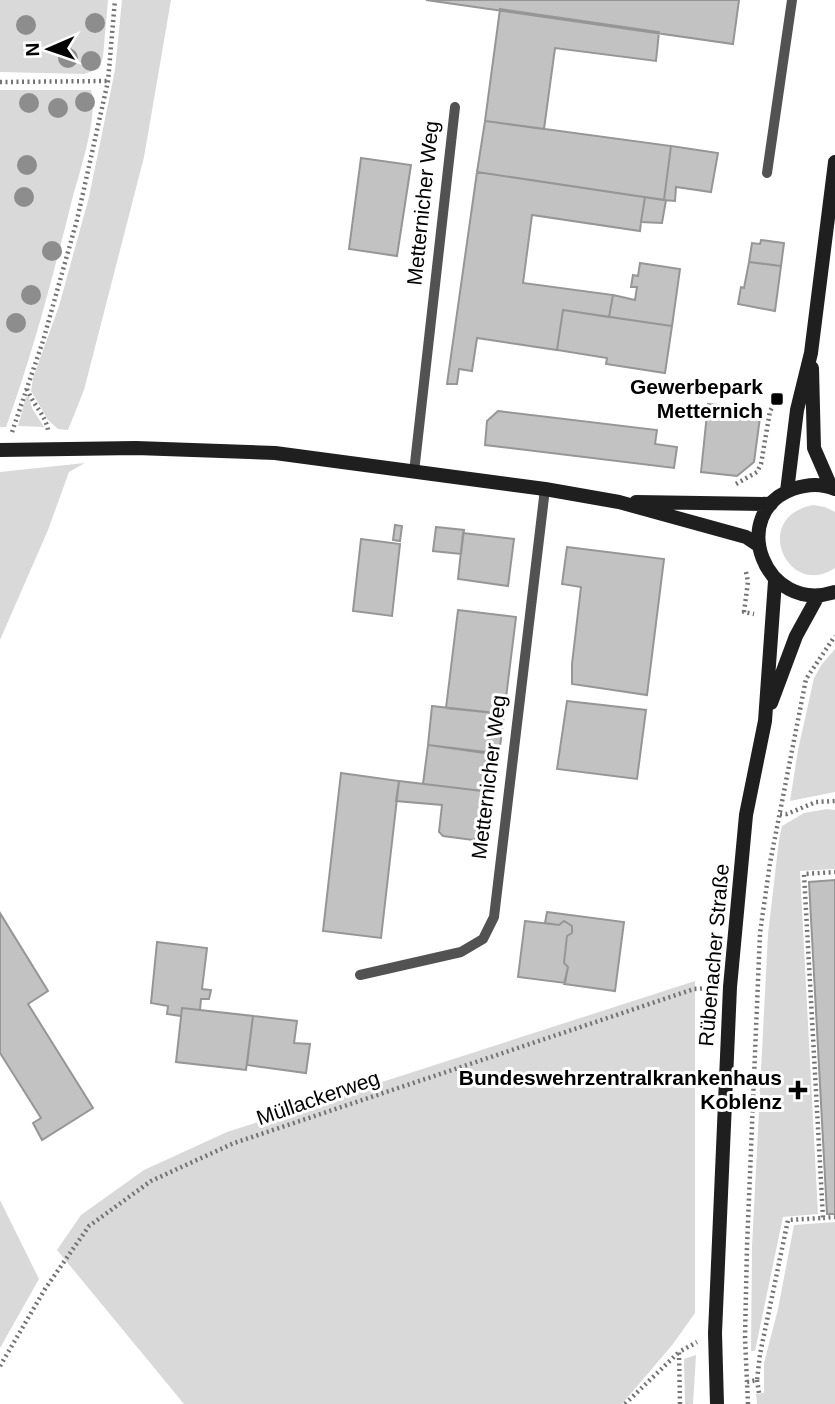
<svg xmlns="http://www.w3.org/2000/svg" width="835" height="1404" font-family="Arial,sans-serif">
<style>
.green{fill:#d9d9d9}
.building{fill:#c2c2c2;stroke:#969696;stroke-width:2}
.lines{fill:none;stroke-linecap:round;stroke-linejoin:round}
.path{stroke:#747474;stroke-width:4.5;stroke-dasharray:2 3.5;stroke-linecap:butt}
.lane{stroke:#525252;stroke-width:10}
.secondary{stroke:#1f1f1f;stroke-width:14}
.tree{fill:#8d8d8d}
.poi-dot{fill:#000;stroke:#fff;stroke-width:2.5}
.labels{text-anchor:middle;stroke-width:6;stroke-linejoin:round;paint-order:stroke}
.street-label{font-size:21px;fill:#000;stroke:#fff}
.poi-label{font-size:21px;font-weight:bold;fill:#000;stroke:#fff;text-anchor:end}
</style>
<rect width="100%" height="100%" fill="#fff"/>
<path class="green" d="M0,0H108L103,57L99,69L84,74L0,72Z
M122,0H171L144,157L84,390L68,430L58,429L48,420L31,391L33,378L59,306L89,197L115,70Z
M0,90H91C99,115 79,174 72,200C53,276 33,353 6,427H0Z
M26,397H29L32,408L44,427L18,426Z
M85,463L69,472L48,530L0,640V472Z
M813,505L825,507L835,512V568C788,600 750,517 813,505Z
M835,649V792L790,801L798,750L814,678L822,664Z
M827,809L835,810V869L800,871L818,1214L783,1217L755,1351H751L752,1247L768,934L779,840L782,826L804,813Z
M695,981V1313L673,1344L622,1404H184L57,1250L81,1215L144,1170L227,1132Z
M0,1200L39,1279L0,1348Z
M835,1222V1404H757L756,1394L764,1393V1363L778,1309L794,1225Z
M696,1355L693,1404H685L684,1359Z"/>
<path class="building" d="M426,0H739L733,44Z
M500,9L659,32L656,61L555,48L544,129L485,121Z
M485,121L671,146L664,200L477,172Z
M671,146L718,153L711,192L676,187L675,201L664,200Z
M361,158L411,165L397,256L349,249Z
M477,172L645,197L641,222L640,231L532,215L523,283L613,295L609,317L563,310L557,350L477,338L472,371L459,369L457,384H447Z
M645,197L666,200L662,223L641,222Z
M761,240L784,243L781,266L749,262L752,243L760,244Z
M749,262L781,266L775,311L738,304L741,287L744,288Z
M640,263L680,269L672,326L609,317L613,295L635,300L637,287H631L633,275L638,276Z
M563,310L672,326L665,373L606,364L607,358L557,350Z
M708,404L761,410L754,462L737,476L701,472Z
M498,411L657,430L655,444L677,447L674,468L485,445L487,421Z
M395,525L402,526L400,541L393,540Z
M436,527L464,530L461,554L433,551Z
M463,533L514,539L508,586L458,579Z
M361,539L400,544L392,616L353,611Z
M567,547L664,559L647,695L572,684V664L581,587L562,584Z
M458,610L516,617L504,714L446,708Z
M567,701L646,710L637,779L557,769Z
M432,706L504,714L499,755L428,745Z
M428,745L487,752L482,791L423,784Z
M341,773L399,781L381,938L323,931Z
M399,781L482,791L479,821L482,826L478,829L477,837L473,840L443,836L439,832L442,805L396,801Z
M835,880V1214H827L809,882Z
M547,912L624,922L615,991L564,984L568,967L564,963L567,936L572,933V926L564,921L559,925L545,923Z
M0,913L48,991L28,1004L93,1108L42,1140L33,1123L41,1118L0,1053Z
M525,921L559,925L564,921L572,926V933L567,936L564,963L568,967L565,983L518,977Z
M157,942L207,948L202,989L211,990L209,999H201L200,1010L182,1008L181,1016L167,1014L168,1006L151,1003Z
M182,1008L253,1016L246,1070L176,1062Z
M253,1016L297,1021L294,1043L310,1044L306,1073L247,1065Z"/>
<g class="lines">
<path class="path" d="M0,82L108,81
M27,389C32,403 46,416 48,430
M12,432L43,341L77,220L108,81L115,0
M736,484L757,472L761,464L770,411L777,399
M746,572L748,582L744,612L754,614
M780,814H787L816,802L835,801
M823,1218L835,1217
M0,1366L45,1289L89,1226L151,1181L234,1143L694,989L710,988
M757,1380L759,1393
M747,1382L757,1380L760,1354L788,1220L823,1218L804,874L835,872
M625,1404L678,1353
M680,1404L679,1352L697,1342
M748,1404L745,1338L747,1246L760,933L770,863L806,679L835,636"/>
<path class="lane" d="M767,173L792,0
M414,472L455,107
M360,975L461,952L483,939L494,917L545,489"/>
<path class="secondary" d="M812,368L814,448L831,487
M0,450L136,448L275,453L545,489L619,502L746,537L758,545
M835,489C821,483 807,484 793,489C727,513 764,615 835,592
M787,491L797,410L811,353L835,162
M636,502L771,504
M771,703L796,636L818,596
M717,1404L715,1333L730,987L746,815L765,721L775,581"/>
</g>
<g class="tree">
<circle cx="95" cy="23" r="10"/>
<circle cx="26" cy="25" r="10"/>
<circle cx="68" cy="58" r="10"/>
<circle cx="91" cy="61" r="10"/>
<circle cx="85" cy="102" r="10"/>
<circle cx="29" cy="103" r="10"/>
<circle cx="58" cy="108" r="10"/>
<circle cx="27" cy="165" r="10"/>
<circle cx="24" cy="197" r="10"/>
<circle cx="52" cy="251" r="10"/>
<circle cx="31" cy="295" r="10"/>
<circle cx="16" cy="323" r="10"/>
</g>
<g class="poi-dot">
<rect x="770" y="392" width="14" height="14" rx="3.5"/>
<path d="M794.5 1079.5h7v7h7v7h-7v7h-7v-7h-7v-7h7z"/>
</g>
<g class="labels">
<g class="street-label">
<text transform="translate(423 203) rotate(-84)" y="7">Metternicher Weg</text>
<text transform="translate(489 777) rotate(-83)" y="7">Metternicher Weg</text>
<text transform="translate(714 955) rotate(-85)" y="7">Rübenacher Straße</text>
<text transform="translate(318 1098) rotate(-19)" y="7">Müllackerweg</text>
</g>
<g class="poi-label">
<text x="763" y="394">Gewerbepark<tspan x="763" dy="24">Metternich</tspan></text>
<text x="782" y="1085">Bundeswehrzentralkrankenhaus<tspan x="782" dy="24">Koblenz</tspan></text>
</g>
</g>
<g transform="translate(49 49) rotate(268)" stroke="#ffffff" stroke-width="5" paint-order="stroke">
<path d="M0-5L12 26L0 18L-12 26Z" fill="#000000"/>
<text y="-10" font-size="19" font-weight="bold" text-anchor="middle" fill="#000000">N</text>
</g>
</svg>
